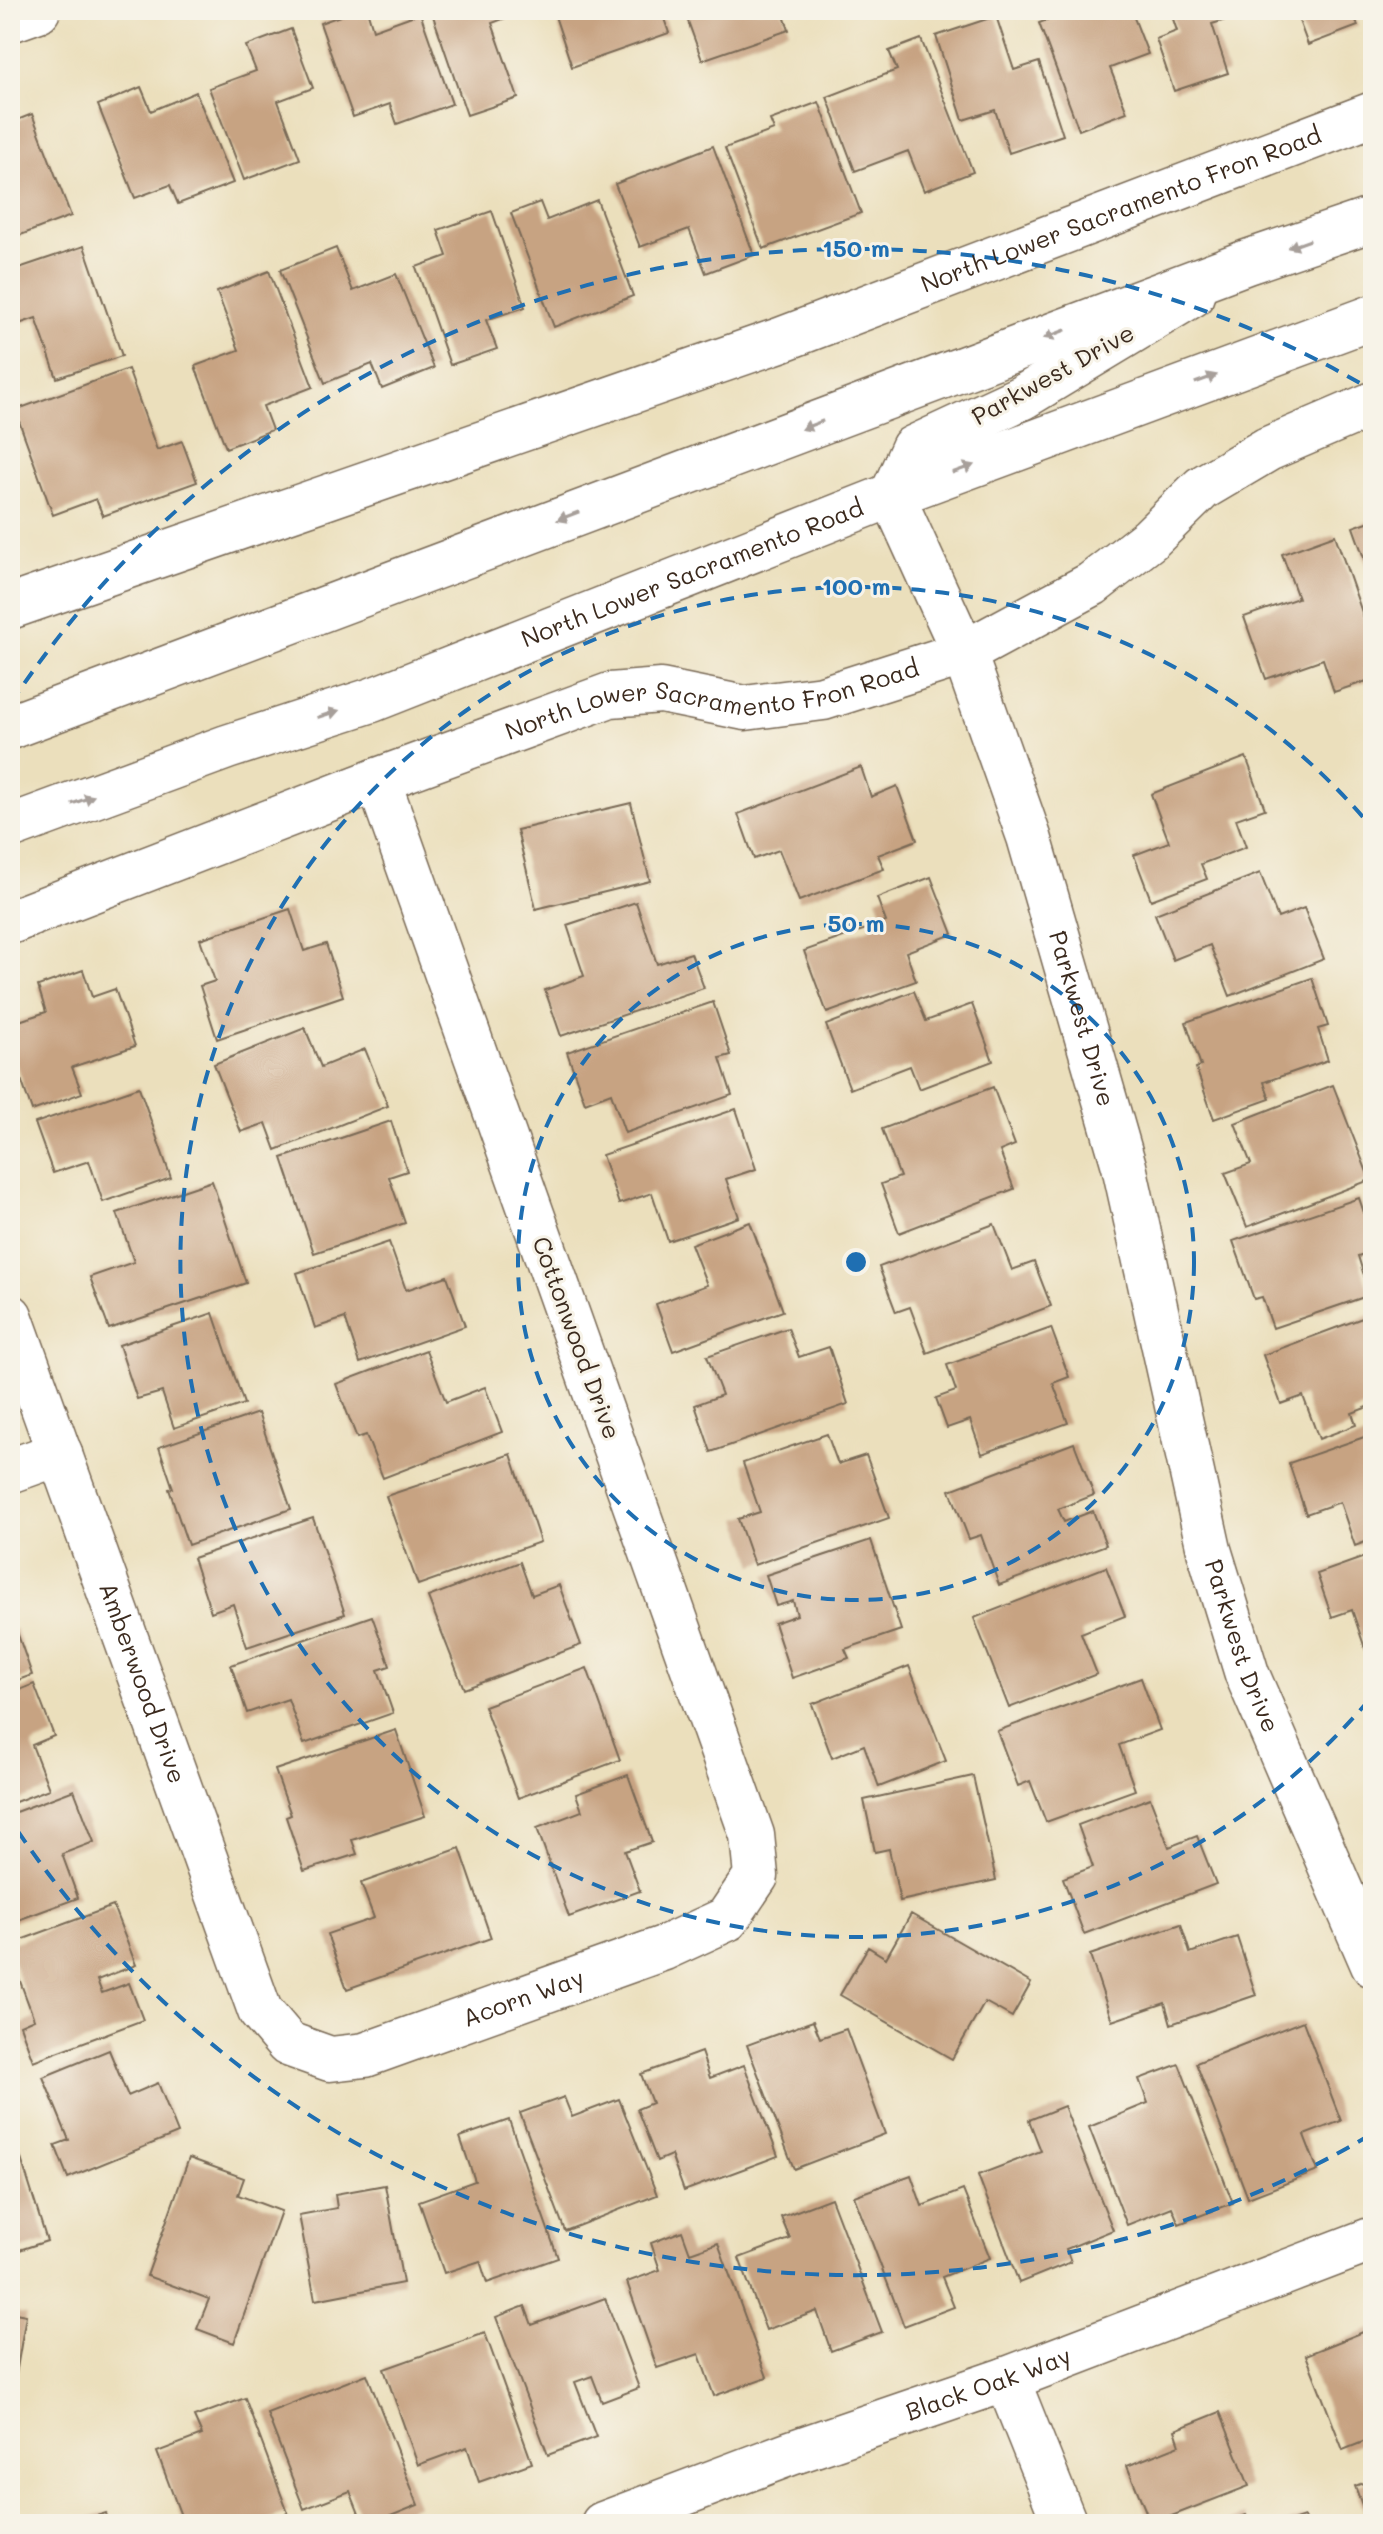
<svg xmlns="http://www.w3.org/2000/svg" width="1383" height="2534" font-family="Mali,sans-serif">
<style>
.building{fill:#c7a382}
.lines{fill:none;stroke-linecap:round;stroke-linejoin:round}
.minor-casing{stroke:#796955;stroke-width:47}
.major-casing{stroke:#796955;stroke-width:47}
.minor{stroke:#fff;stroke-width:44}
.major{stroke:#fff;stroke-width:44}
.oneway{fill:#a79f9a}
.ring{fill:none;stroke:#1f6fb2;stroke-width:4;stroke-dasharray:14 10}
.labels{text-anchor:middle;stroke-width:6;stroke-linejoin:round;paint-order:stroke}
.street-label{font-size:24px;fill:#3b2a1e;stroke:#f7f3e8}
.centre{fill:#1f6fb2;stroke:#f7f3e8;stroke-width:4}
.ring-label{font-size:24px;text-anchor:middle;font-weight:bold;fill:#1f6fb2;stroke:#f7f3e8;stroke-width:6;stroke-linejoin:round;paint-order:stroke}
</style>
<rect width="100%" height="100%" fill="#f7f3e8"/>
<filter id="ink" filterUnits="userSpaceOnUse"><feTurbulence type="fractalNoise" baseFrequency=".0125" numOctaves="2"/><feDisplacementMap in="SourceGraphic" scale="16" xChannelSelector="R" yChannelSelector="G"/><feConvolveMatrix kernelMatrix="1 2 1 2 8 2 1 2 1" color-interpolation-filters="sRGB"/></filter>
<filter id="wash" filterUnits="userSpaceOnUse"><feTurbulence type="fractalNoise" baseFrequency=".006" numOctaves="4" result="noise"/><feDisplacementMap in="SourceGraphic" scale="32" xChannelSelector="R" yChannelSelector="G"/><feGaussianBlur stdDeviation="1.8" result="paint"/><feColorMatrix in="noise" values="0 0 0 0 0 0 0 0 0 0 0 0 0 0 0 0 0 1.4 0 .05"/><feComposite in="paint" operator="in"/></filter>
<g filter="url(#wash)">
<rect width="100%" height="100%" fill="#ebdfbc"/>
<g id="blocks">
<path class="building" d="M357,10H367L373,30L420,13L452,104L397,124L390,104L353,117L320,23Z
M431,10H527L492,23L518,98L467,115Z
M553,10H661L669,33L572,67Z
M684,10H782L789,30L702,60Z
M1074,10H1131L1148,54L1110,68L1127,112L1079,130L1039,23Z
M1170,10H1241L1242,15L1212,24L1228,73L1174,91L1156,39L1177,31Z
M1295,10H1352L1358,26L1308,45Z
M996,16L1014,70L1039,62L1063,135L1009,153L995,110L963,120L936,36Z
M291,29L313,88L278,101L300,159L244,180L209,88L256,71L246,46Z
M921,39L973,172L924,191L908,151L855,171L827,97L897,70L889,51Z
M141,87L151,111L196,92L233,183L178,204L170,185L135,198L98,105Z
M819,102L861,213L763,249L725,148L774,130L770,120Z
M32,114L71,216L10,239V123Z
M713,146L754,255L706,273L689,229L640,247L615,184Z
M597,200L633,296L554,327L511,213L540,202L547,220Z
M492,211L525,307L486,320L497,349L450,365L416,267L447,256L438,230Z
M84,246L122,356L57,378L36,318L10,327V271Z
M336,248L353,291L396,274L434,368L382,389L372,364L325,383L280,270Z
M269,271L313,387L263,406L272,430L226,448L195,366L239,350L217,292Z
M128,369L157,450L182,441L197,482L103,516L96,499L53,515L15,410Z
M1373,520V583L1353,527Z
M1335,535L1373,644V679L1334,692L1323,659L1266,679L1244,617L1298,598L1282,554Z
M1246,757L1265,809L1236,819L1246,847L1201,864L1207,879L1151,900L1134,855L1169,842L1151,794Z
M861,767L871,797L897,786L917,840L878,855L884,869L799,901L779,850L754,859L738,814Z
M631,803L650,881L536,909L517,830Z
M1260,873L1278,918L1304,908L1324,959L1230,996L1210,945L1173,960L1155,914Z
M931,877L953,934L906,952L916,981L827,1013L804,951L886,922L877,898Z
M636,902L657,964L691,953L704,988L561,1036L545,990L584,976L567,925Z
M290,909L304,951L326,944L343,996L217,1039L200,986L215,981L200,939Z
M83,970L92,997L115,989L135,1046L72,1067L82,1093L32,1111L10,1047V1024L46,1012L38,986Z
M1312,978L1328,1026L1318,1029L1328,1060L1264,1082L1270,1099L1214,1119L1196,1068L1201,1066L1186,1022Z
M914,991L926,1021L972,1004L993,1061L919,1089L910,1066L850,1089L826,1025Z
M713,1002L731,1055L720,1058L732,1095L625,1133L611,1093L585,1103L567,1052Z
M305,1028L321,1067L365,1049L388,1106L276,1150L266,1123L241,1132L214,1064Z
M1333,1085L1370,1180L1247,1227L1225,1173L1251,1164L1235,1123Z
M139,1087L171,1178L103,1202L89,1161L53,1173L35,1123Z
M993,1087L1015,1145L1000,1151L1014,1189L899,1233L881,1184L900,1177L882,1129Z
M736,1109L756,1169L726,1179L739,1217L668,1241L652,1193L619,1204L602,1155Z
M391,1121L407,1171L389,1177L405,1223L314,1253L282,1158Z
M212,1181L246,1283L109,1329L90,1277L134,1262L117,1213Z
M1359,1198L1373,1239V1251L1358,1256L1370,1295L1273,1328L1262,1297L1254,1299L1233,1241Z
M750,1222L783,1311L673,1351L656,1304L707,1285L691,1244Z
M994,1224L1012,1270L1034,1262L1051,1306L927,1353L910,1307L896,1312L879,1267Z
M389,1242L406,1290L447,1276L465,1326L360,1363L345,1318L315,1328L297,1273Z
M213,1313L244,1404L174,1428L162,1392L137,1399L119,1345Z
M1373,1314V1405L1352,1413L1356,1425L1319,1439L1303,1396L1281,1404L1263,1355Z
M788,1328L799,1357L829,1347L848,1404L711,1452L695,1405L722,1395L707,1356Z
M1051,1328L1069,1377L1053,1383L1068,1423L982,1454L970,1420L947,1428L936,1398L956,1391L947,1365Z
M426,1350L446,1402L485,1387L502,1432L383,1478L366,1435L357,1438L336,1384Z
M258,1413L291,1509L188,1545L169,1489L173,1488L159,1447Z
M827,1434L838,1464L866,1455L889,1518L754,1565L738,1519L760,1512L743,1463Z
M1373,1434V1539L1355,1546L1340,1502L1306,1514L1289,1463Z
M1074,1443L1094,1495L1058,1509L1064,1522L1093,1511L1106,1545L999,1585L981,1535L969,1539L950,1490Z
M511,1454L540,1542L418,1585L386,1496Z
M313,1518L345,1614L247,1647L233,1604L211,1612L193,1558Z
M871,1540L901,1630L845,1649L849,1658L792,1678L774,1623L797,1615L793,1601L776,1606L766,1575Z
M1373,1554V1663H1370L1352,1610L1332,1617L1317,1574Z
M520,1562L532,1595L559,1585L581,1645L464,1689L428,1597Z
M1106,1567L1125,1616L1081,1633L1097,1674L1009,1708L974,1618Z
M372,1616L390,1666L378,1670L393,1713L304,1744L288,1699L247,1713L231,1665Z
M16,1629L32,1675L10,1683V1631Z
M909,1666L946,1761L879,1787L864,1745L832,1758L812,1704Z
M587,1668L620,1760L518,1798L484,1706Z
M1141,1678L1160,1730L1119,1745L1135,1790L1046,1822L1030,1781L1018,1786L997,1731Z
M34,1684L54,1736L32,1745L49,1789L10,1804V1694Z
M396,1730L425,1816L352,1840L357,1854L304,1871L286,1817L291,1815L275,1770Z
M628,1775L652,1842L625,1851L640,1891L569,1917L537,1828L582,1811L576,1794Z
M973,1776L996,1880L900,1901L889,1849L875,1852L864,1800Z
M74,1790L94,1842L62,1854L78,1898L10,1923V1814Z
M1150,1798L1169,1847L1197,1836L1216,1884L1084,1934L1063,1878L1093,1867L1078,1825Z
M460,1848L491,1938L347,1989L327,1934L374,1918L361,1883Z
M113,1906L136,1965L97,1980L102,1993L129,1983L143,2020L33,2061L20,2025L34,2019L10,1954V1944Z
M911,1914L1031,1983L1012,2017L985,2002L952,2059L840,1995L868,1947L886,1958Z
M1181,1924L1190,1953L1237,1937L1256,1995L1171,2024L1165,2003L1112,2021L1090,1955Z
M813,2021L820,2038L846,2029L885,2134L794,2169L747,2045Z
M1303,2021L1341,2121L1304,2135L1318,2171L1248,2198L1196,2063Z
M109,2050L128,2096L158,2083L178,2133L68,2178L55,2145L69,2140L43,2077Z
M701,2052L710,2078L744,2065L778,2156L684,2191L671,2155L657,2161L637,2109L652,2103L641,2074Z
M1179,2064L1233,2203L1179,2224L1172,2207L1127,2225L1089,2127L1148,2103L1139,2079Z
M564,2097L572,2117L619,2099L657,2195L565,2231L520,2113Z
M1064,2106L1113,2230L1066,2249L1071,2262L1019,2283L978,2175L1041,2151L1029,2120Z
M509,2120L558,2258L487,2283L480,2261L444,2273L419,2201L475,2181L460,2137Z
M18,2149L47,2241L10,2253V2152Z
M189,2158L244,2178L238,2195L281,2211L234,2343L197,2329L209,2299L147,2276Z
M911,2175L922,2206L963,2190L990,2258L942,2277L954,2307L904,2326L854,2196Z
M385,2185L403,2283L315,2300L299,2215L337,2208L335,2194Z
M831,2198L882,2332L831,2351L817,2311L766,2330L739,2258L790,2239L781,2217Z
M682,2231L690,2253L718,2243L767,2377L714,2396L699,2354L657,2368L627,2282L660,2270L651,2243Z
M605,2298L639,2388L602,2402L592,2376L575,2382L596,2437L548,2455L496,2317L525,2306L532,2325Z
M10,2312L26,2315L12,2398L10,2397Z
M1373,2328V2438L1343,2450L1306,2355Z
M485,2333L532,2463L479,2482L467,2447L418,2465L384,2369Z
M367,2374L418,2505L371,2524H363L350,2491L304,2509L267,2413Z
M245,2398L288,2513L260,2524H184L157,2452L202,2435L194,2417Z
M1220,2412L1249,2486L1151,2524L1127,2466L1180,2445L1175,2430Z
M1373,2479V2524H1369L1355,2486Z
M106,2513L109,2524H74V2523Z
M1246,2515L1250,2524H1222Z
M1304,2517L1306,2524H1284Z"/>
</g>
</g>
<g filter="url(#ink)">
<use href="#blocks" fill-opacity="0" stroke="#796955" stroke-width="2"/>
<g class="lines">
<defs>
<g id="minor">
<path d="M10,20L38,10"/>
<path id="s1" d="M1192,295L1023,397L913,448L892,495L964,653L1029,837L1124,1166L1209,1550L1247,1674L1373,1965"/>
<path id="s2" d="M10,607L780,340L1373,114"/>
<path id="s3" d="M10,922L378,780L610,695L661,691L745,708L823,698L964,653L1092,584L1150,539L1202,488L1268,449L1373,404"/>
<path id="s4" d="M10,1316L260,2011L288,2044L330,2059L365,2055L664,1948L727,1919L756,1876L752,1835L378,780"/>
<path d="M10,1471L60,1453"/>
<path d="M1007,2379L1065,2524"/>
<path id="s5" d="M603,2524L791,2453L1007,2379L1373,2239"/>
</g>
<g id="major">
<path d="M10,727L1247,262L1373,219"/>
<path id="s6" d="M10,827L227,747L372,700L892,495L1373,317"/>
</g>
</defs>
<use href="#minor" class="minor-casing"/>
<use href="#major" class="major-casing"/>
<use href="#minor" class="minor"/>
<use href="#major" class="major"/>
</g>
<defs><path id="oneway-solid" d="M-6-.8H1V-3.2L6.5 0L1 3.2V.8H-6Z" transform="scale(2)"/></defs>
<g class="oneway">
<use href="#oneway-solid" transform="translate(1299 244) rotate(161)"/>
<use href="#oneway-solid" transform="translate(1055 334) rotate(159)"/>
<use href="#oneway-solid" transform="translate(1206 379) rotate(-20)"/>
<use href="#oneway-solid" transform="translate(812 425) rotate(159)"/>
<use href="#oneway-solid" transform="translate(963 469) rotate(-20)"/>
<use href="#oneway-solid" transform="translate(568 516) rotate(159)"/>
<use href="#oneway-solid" transform="translate(328 714) rotate(-18)"/>
<use href="#oneway-solid" transform="translate(83 800) rotate(-20)"/>
</g>
</g>
<g class="ring">
<circle cx="856" cy="1262" r="338"/>
<path d="M1369 1700A675 675 0 1 1 1369 824"/>
<path d="M1370 2135A1013 1013 0 0 1 11 1821M11 703A1013 1013 0 0 1 1370 389"/>
</g>
<g class="labels">
<g class="street-label">
<text dy="8" stroke="none"><textPath href="#s2" startOffset="1180">North Lower Sacramento Fron Road</textPath></text>
<text transform="translate(1053 375) rotate(-29)" y="8">Parkwest Drive</text>
<text dy="8" stroke="none"><textPath href="#s6" startOffset="728">North Lower Sacramento Road</textPath></text>
<text dy="8" stroke="none"><textPath href="#s3" startOffset="744">North Lower Sacramento Fron Road</textPath></text>
<text dy="8" stroke="none"><textPath href="#s1" startOffset="928">Parkwest Drive</textPath></text>
<text transform="translate(576 1338) rotate(70)" y="8">Cottonwood Drive</text>
<text dy="8" stroke="none"><textPath href="#s1" startOffset="1576">Parkwest Drive</textPath></text>
<text dy="8" stroke="none"><textPath href="#s4" startOffset="390">Amberwood Drive</textPath></text>
<text dy="8" stroke="none"><textPath href="#s4" startOffset="1030">Acorn Way</textPath></text>
<text dy="8" stroke="none"><textPath href="#s5" startOffset="410">Black Oak Way</textPath></text>
</g>
</g>
<circle cx="856" cy="1262" r="12" class="centre"/>
<g class="ring-label">
<text x="856" y="257">150 m</text>
<text x="856" y="595">100 m</text>
<text x="856" y="932">50 m</text>
</g>
<rect width="1383" height="2534" fill="none" stroke="#f7f3e8" stroke-width="40"/>
</svg>
